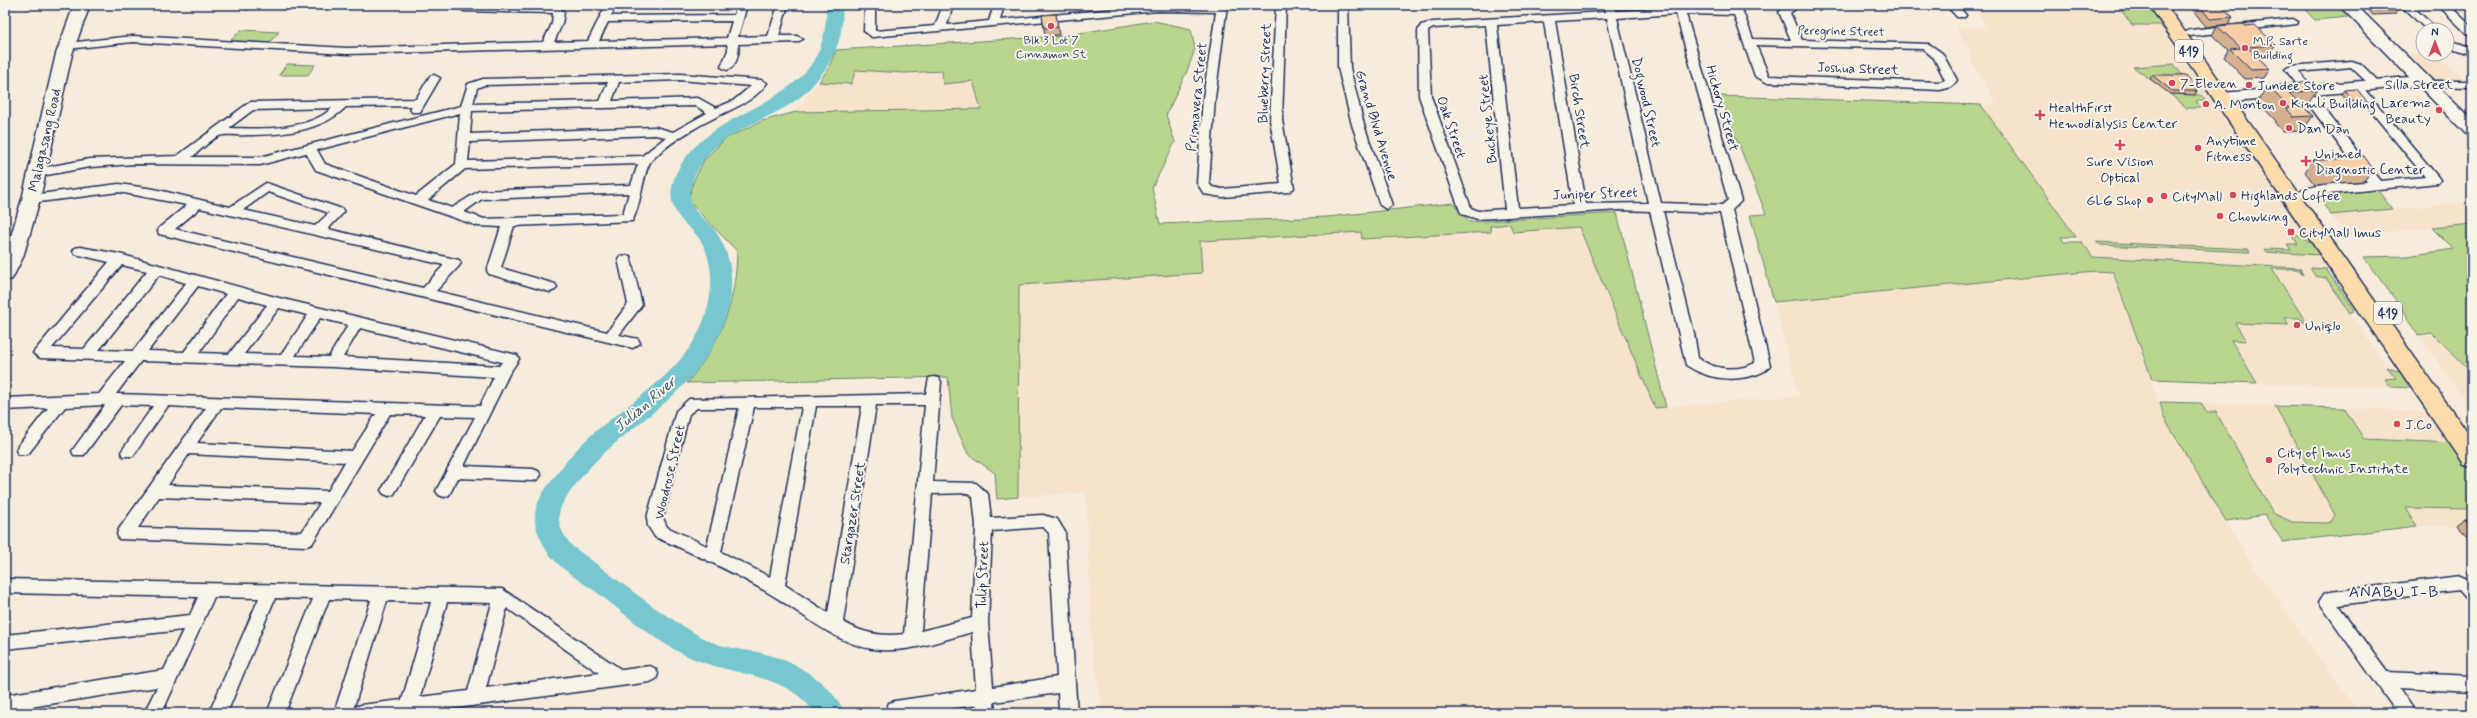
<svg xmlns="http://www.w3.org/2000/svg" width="2477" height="718" font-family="Mynerve,sans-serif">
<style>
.built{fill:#f7e2cb}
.green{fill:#b9d58d;stroke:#6a8276}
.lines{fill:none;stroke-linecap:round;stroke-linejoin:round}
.river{fill:#76c7cf;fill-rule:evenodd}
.street-casing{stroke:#1b2f5e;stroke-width:3}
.secondary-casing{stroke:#1b2f5e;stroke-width:3}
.highway-casing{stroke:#1b2f5e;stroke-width:3}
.street{fill:#f7f3e8;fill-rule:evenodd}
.secondary{fill:#f7f3e8;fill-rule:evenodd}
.highway{fill:#fddcac;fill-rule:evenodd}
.wall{fill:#d4b08f;stroke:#1b2f5e}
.building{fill:#f7cda6;stroke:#1b2f5e}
.poi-dot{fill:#d1495b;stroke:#f7f3e8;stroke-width:1.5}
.labels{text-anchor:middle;stroke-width:4;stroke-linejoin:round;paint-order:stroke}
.far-street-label{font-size:12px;fill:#1b2f5e;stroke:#f7f3e8}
.far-poi-label{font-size:12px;fill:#1b2f5e;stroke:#f7f3e8}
.shield{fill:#f7f3e8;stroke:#5d6a87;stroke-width:1}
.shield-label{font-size:13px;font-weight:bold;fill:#1b2f5e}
.street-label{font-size:14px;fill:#1b2f5e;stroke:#f7f3e8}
.poi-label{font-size:14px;fill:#1b2f5e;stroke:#f7f3e8;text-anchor:start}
.water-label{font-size:15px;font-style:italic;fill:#32557a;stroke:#f7f3e8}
.quarter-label{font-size:16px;letter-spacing:1px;fill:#1b2f5e;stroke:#f7f3e8}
</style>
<rect width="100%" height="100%" fill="#f7ebdb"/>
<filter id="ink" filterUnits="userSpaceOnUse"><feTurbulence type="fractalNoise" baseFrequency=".025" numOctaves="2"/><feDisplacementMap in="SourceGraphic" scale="8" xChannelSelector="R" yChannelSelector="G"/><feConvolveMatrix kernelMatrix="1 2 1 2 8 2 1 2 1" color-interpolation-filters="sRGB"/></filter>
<g filter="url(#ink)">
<path class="built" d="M1974,5H2146L2329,268H2326L2355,310L2350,314L2386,366L2405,374L2411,388L2257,383L2231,340L2245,341L2235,323L2288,325L2123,259L2088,256L2068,225L1981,105H1997L1969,56L1972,55L1956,27L1987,28Z
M1154,21L1191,29L1195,49L1187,71L1166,115L1175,142L1152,188L1160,224L1327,217L1453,203L1469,222L1617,213L1666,407L1799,396L1774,302L2095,271L2113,272L2164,418L2253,566L2359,713H1103L1092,649L1086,492L997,499L995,473L968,454L952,418L948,377L687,383L708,358L729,311L737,269V251L688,201L693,182L704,160L725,139L762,121L796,112L828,69L836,50L1061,36Z
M2437,54L2465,81H2430L2403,55Z
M2472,202V224L2347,236L2331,215Z
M2432,333L2472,372V410L2418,335Z
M2196,403L2280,406L2353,534L2283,542L2266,515L2256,516Z
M2344,408L2426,412L2430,414L2453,443L2364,439Z
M2405,508L2472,509V526H2417Z"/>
<path class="green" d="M2146,5H2148L2176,45L2160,25H2132L2121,10L2150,11Z
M2337,5L2348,17L2315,20L2301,6Z
M1154,21L1191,29L1195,49L1187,71L1166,115L1175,142L1152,188L1160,224L1327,217L1453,203L1469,222L1617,213L1666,407L1655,408L1579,227L1513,232L1510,224L1490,226L1491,232L1362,239L1361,232L1200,241L1202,273L1019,285L1018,497L997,499L995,473L968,454L952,418L948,377L687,383C721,342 736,304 737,251L688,201L693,182L704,160L725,139L762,121L796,112L981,109L973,81L943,84L942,71L905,73L856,70L851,84L819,82L828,69L836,50L1061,36Z
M241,30L279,32L268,44L229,42Z
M287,64L315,65L308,75H279Z
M2174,64L2185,79H2150L2133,67Z
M2170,94L2201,95L2206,101H2196L2200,108H2187Z
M1720,96L1981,105L2076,237H2061L2064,242H2082L2093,257L2300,268L2303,275L2298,269H2272L2306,322H2302L2300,318H2285L2289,325L2235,323L2246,341L2231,340L2257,383L2152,379L2113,272L2095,271L1774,302L1750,215L1766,214Z
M2376,188L2392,209L2331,215L2316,194Z
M2472,224V372L2432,333L2418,335L2409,322L2405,312L2363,257L2407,256L2453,249L2432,228Z
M2290,232L2313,244L2320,255L2266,252L2264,249L2291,250L2287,244H2298Z
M2096,242L2248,249L2250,252L2101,245Z
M2310,268L2326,269L2355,310L2350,313L2326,278L2315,276Z
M2387,367L2405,374L2413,388L2391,387L2385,379L2396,378Z
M2160,402L2201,403L2206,412H2216L2273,513L2292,522L2326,523L2331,522L2335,515L2275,406L2344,408L2364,439L2453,443L2472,471V509L2406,508L2417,526L2283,542L2265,515L2226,521L2164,418Z"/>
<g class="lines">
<path class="river" d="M826,5H842C844,28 839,48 826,68C815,84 802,98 784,108C756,124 719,135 701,164C694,175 687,190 691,203C695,215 709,221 716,232C743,272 731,321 705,359C672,409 613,434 576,484C569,494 561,502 559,514C558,527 564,536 572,546C615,577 656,612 703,638C721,648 742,649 762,653C795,661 830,681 845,713H815C784,670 730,677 687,656C655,641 627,616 599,594C581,581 557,568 545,548C541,539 535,529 535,519C534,504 545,489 554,478C564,464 574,451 587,439C621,408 663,386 690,347C710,318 720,273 701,241C696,233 689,228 683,222C667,204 669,186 680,166C721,97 831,110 826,5Z"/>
<defs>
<path id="street" d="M242,5H252V6L247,9Z
M463,5L560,8L564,12L562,24L554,42L588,41L606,5H616L611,16L734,15L737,5H747L738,37L768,36L778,5H788L779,36H797L803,39L797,42L738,44C740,52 736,68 727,70L721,67L728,50L727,44L347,54L133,42L67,49L61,46L67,43L133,36L347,48L543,42L552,24L553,13L464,11L459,8ZM732,21L727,38L599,41L608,22Z
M865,5H875V31L935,26L943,5H953L947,25L989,21L994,5H1004L1000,20L1156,5H1227L1215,98L1209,183L1212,187L1222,189L1281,184L1270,120L1276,5H1286L1282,120L1294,188L1288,192L1222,197L1204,194L1197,183L1203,98L1216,12L1158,11L872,37L864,31Z
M1338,5H1348L1350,68L1364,125L1392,205L1386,209L1380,205L1352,125L1338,68Z
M1604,5H1614L1616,11L1680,8L1738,9L1743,12L1753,39L1791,40L1779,12L1788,5H1800L1790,13L1802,40L1929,44L1942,53L1957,80L1952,87L1940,90L1766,82L1755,76L1734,15L1686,14L1741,201L1732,210L1770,365C1767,371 1761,373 1755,375C1731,382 1707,379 1686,365L1650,211L1620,210L1477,219L1462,214L1460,211L1419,96L1418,31L1421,25L1433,22L1605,12ZM1676,14L1728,200L1722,205L1661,203L1617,18ZM1607,18L1648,203L1586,204L1555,21ZM1544,22L1573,205L1518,208L1497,25ZM1486,25L1505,209L1478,211L1471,208L1431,96L1428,31L1433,28ZM1756,45L1923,49L1934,58L1945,80L1940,82L1769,76ZM1663,211L1720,213L1755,363C1737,372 1714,370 1698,358L1694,333Z
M1946,5H1957L1966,15L1965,17H1957Z
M2400,5H2411L2438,30H2427Z
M2438,5H2449L2472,27V36L2468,35Z
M2293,19L2298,22L2297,24L2190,36L2184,33L2190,30Z
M2447,39L2472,48V55L2447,46Z
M2352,61L2361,64L2379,82V86H2371L2351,67L2299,72L2311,87L2313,94L2380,181L2425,177L2352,88V84H2360L2438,177L2440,180L2438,183L2300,197L2298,194C2304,183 2354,183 2367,182L2303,97L2299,87L2285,69L2291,66Z
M680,74L761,80L767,83C755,100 737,107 720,115C699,125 666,144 651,161C643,171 641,207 632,221L514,226L501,268L555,284L557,287L555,290L550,292L489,274L487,271L501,227L478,226L316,170L306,153L260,165L134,164L90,167L36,177L30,173L36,169L90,159L177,156L250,102L416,99L430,76L434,75L440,78L420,112H412L410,109L412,106L346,107C321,132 281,135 247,135C240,136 226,133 219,136C210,140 201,150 192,157H260L461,106L468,84L483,79ZM680,80L751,86L733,101L716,108L698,98L612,101L619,82ZM608,82L600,101L473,104L477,88L484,85ZM696,106L707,113L673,132L655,127L470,134L472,111ZM332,108C308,131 260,129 229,128L253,110ZM460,113L456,164L416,196L325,164L317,150ZM655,135L666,137L642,156L468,161L470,142ZM638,164L631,185L479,191L452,208L428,200L465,169ZM629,193L623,214L484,219L464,212L482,199Z
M2427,81H2472V87L2423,86L2421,84Z
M266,183L342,209L344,212L328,229L459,260L461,263L459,266L436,291L607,332L628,304L618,259L620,256H630L642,305L619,335L638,339L640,343L633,348L159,234L158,231L159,228L187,205L119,192L31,203L25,199L31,195L119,184L154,189L230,207ZM268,192L329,213L315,226L243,210ZM200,208L444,265L423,288L175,229Z
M80,247L119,254L279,298L517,355L519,359L509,374L464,466L533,469L538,471L541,475L538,479L533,481L458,478L449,495L444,497L439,495L436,491L475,417L440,416L394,494L389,496L384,494L381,490L384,486L425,415L390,414L312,544L306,546L119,539L117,534L119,529L206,408L168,406L133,456H123L121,452L153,406L121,405L84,455H74L72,451L105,405L65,407L28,454H18L16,450L18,446L48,408L5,410V398L99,394L125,361L40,358L33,353L109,262L75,254L73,251L75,248ZM122,265L147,271L84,349L52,348ZM159,275L186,283L133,351L99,350ZM198,286L226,294L184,352L148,351ZM238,297L267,305L229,354L199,353ZM279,308L308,315L281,355L244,354ZM320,318L348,325L329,357L295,356ZM360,328L502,362L499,366L343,357ZM141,361L333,367L494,377L480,406L116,394ZM221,408L376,414L352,451L197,443ZM189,454L345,462L328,491L168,485ZM159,497L320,503L302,532L138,528Z
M934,377L939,378L941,382L933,482L976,483L988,494L991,518L1043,515L1057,519L1065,532L1077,713H1059L1058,693L994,702L995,713H977V705L921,713H888L886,709L889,703L895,701L976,689L972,632C943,640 911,652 880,650C838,647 802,612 767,592C731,571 694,553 655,537L648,526L647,518L676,411L689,399L926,394L929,378ZM876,405H925L904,634C881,637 863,633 843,622ZM816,406H862L828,613L785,585ZM754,407H802L770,577L721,552ZM697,408H739L707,546L667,527L663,518L689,414ZM968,493L973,497L976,525L972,618L921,631L932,494ZM1043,527L1049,533L1057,677L993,687L988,623L992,531Z
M2460,576L2472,581V600L2466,598L2459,590L2338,605L2387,672L2472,676V692L2399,688L2416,713H2397L2319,602L2324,594L2330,592Z
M5,579L502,589L622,670L650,666L656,669L658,674L656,679L650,682L419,713H352L355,707L361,705L402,700L431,602L387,601L352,713H334L371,600L329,599L285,713H267L313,599L275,598L227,713H209L259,598L214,597L162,713H144L157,687L5,711V695L164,670L183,630L5,649V635L190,615L198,597L5,593ZM447,602L492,603L468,691L420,697ZM507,608L599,673L486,688Z"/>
<path id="secondary" d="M74,5H90L72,54L40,199L23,257L12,279L5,281V256L22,199L56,54Z
M2339,5H2356L2472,120V135L2466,134L2420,87L2416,86L2222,103L2216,102L2214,98L2216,94L2222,93L2409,77Z"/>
<path id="highway" d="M2149,5H2166L2472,439V466L2464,464Z"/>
</defs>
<use href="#street" class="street-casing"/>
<use href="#secondary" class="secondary-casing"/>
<use href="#highway" class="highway-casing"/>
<use href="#street" class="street"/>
<use href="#secondary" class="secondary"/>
<use href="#highway" class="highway"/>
</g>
<path class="wall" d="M2189,5H2220L2233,17L2228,24L2206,27Z
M2362,5H2392L2398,10L2395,14L2373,15Z
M1056,14L1059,35L1045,36L1042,15Z
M2217,26H2245L2276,45L2270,53L2255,55L2270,69L2264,78L2245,79L2224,57L2228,50L2212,35Z
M2152,75L2197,91L2195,95L2170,94L2150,79Z
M2268,86L2318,90L2307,105L2303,106L2313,116L2302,131L2283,132L2275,123L2276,121L2257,101Z
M2344,90L2368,103L2366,107L2353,108L2341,94Z
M2340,158L2373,169L2364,181L2315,185L2305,172L2313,160H2339Z
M2465,519L2472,520V537H2466L2458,525Z
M2472,567V580L2466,572Z"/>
<path class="building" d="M2199,5H2220L2233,17L2210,19Z
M2369,5H2392L2398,10L2376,11Z
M1056,14L1058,27L1044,28L1042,15Z
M2242,24L2245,26L2255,25L2276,45L2247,47L2270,69L2251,70L2230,49L2241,48L2217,26Z
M2152,75H2186L2197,91H2172Z
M2312,82L2318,90L2289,93L2313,116L2294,117L2286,108H2289L2268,86Z
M2357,89L2368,103L2356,104L2344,90Z
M2364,156L2373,169L2323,173L2313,160H2342L2340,158Z
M2465,519L2472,520V530Z"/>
</g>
<g class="poi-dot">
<circle cx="1051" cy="26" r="4"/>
<circle cx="2245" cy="48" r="4"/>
<circle cx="2172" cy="83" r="4"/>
<circle cx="2249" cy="85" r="4"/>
<circle cx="2283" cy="103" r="4"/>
<circle cx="2206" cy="104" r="4"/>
<circle cx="2439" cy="110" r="4"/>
<path d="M2038 109h4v4h4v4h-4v4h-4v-4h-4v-4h4z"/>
<circle cx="2289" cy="128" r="4"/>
<path d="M2118 139h4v4h4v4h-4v4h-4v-4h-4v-4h4z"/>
<circle cx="2198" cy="148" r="4"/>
<path d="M2304 155h4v4h4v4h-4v4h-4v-4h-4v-4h4z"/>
<circle cx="2233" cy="195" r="4"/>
<circle cx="2164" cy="196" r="4"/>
<circle cx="2150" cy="200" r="4"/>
<circle cx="2220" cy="216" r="4"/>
<rect x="2287" y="228" width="8" height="8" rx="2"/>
<circle cx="2297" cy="325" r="4"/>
<circle cx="2397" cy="424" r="4"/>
<circle cx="2269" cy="460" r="4"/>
</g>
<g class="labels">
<g class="far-street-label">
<text transform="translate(1841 31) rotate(1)" y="4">Peregrine Street</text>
</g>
<g class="far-poi-label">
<text x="1051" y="44">Blk 3 Lot 7<tspan x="1051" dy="14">Cinnamon St</tspan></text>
<text x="2253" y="45" text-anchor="start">M.P. Sarte<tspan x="2253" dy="14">Building</tspan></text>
</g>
<g class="shield">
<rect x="2175" y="40" width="28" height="22" rx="3"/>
<rect x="2374" y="302" width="28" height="22" rx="3"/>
</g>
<g class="shield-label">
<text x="2189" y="56">419</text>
<text x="2388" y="318">419</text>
</g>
<g class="street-label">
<text transform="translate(1858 68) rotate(2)" y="5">Joshua Street</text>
<text transform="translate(1264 73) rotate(-88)" y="5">Blueberry Street</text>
<text x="2419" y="89">Silla Street</text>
<text transform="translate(1196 97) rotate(-84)" y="5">Primavera Street</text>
<text transform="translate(1647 102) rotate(77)" y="5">Dogwood Street</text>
<text transform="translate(1723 108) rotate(74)" y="5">Hickory Street</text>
<text transform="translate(1580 111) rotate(81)" y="5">Birch Street</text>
<text transform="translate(1487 119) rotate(-96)" y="5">Buckeye Street</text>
<text transform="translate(1377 125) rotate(73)" y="5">Grand Blvd Avenue</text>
<text transform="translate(1452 127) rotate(71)" y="5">Oak Street</text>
<text transform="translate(44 140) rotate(-77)" y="5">Malagasang Road</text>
<text transform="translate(1595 193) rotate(-2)" y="5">Juniper Street</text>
<text transform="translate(669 472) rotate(-77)" y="5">Woodrose Street</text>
<text transform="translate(852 513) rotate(-81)" y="5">Stargazer Street</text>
<text transform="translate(982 575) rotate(-88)" y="5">Tulip Street</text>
</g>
<g class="poi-label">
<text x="2180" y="88">7-Eleven</text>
<text x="2257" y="90">Jundee Store</text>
<text x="2431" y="107" text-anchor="end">Laremz<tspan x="2431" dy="16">Beauty</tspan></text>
<text x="2291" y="108">Kimli Building</text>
<text x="2214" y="109">A. Monton</text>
<text x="2049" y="112">HealthFirst<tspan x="2049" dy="16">Hemodialysis Center</tspan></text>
<text x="2297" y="133">Dan Dan</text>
<text x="2206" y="145">Anytime<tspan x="2206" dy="16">Fitness</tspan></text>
<text x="2315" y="158">Unimed<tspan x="2315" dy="16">Diagnostic Center</tspan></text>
<text x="2120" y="166" text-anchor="middle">Sure Vision<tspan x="2120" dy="16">Optical</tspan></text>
<text x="2241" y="200">Highlands Coffee</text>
<text x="2172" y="201">CityMall</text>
<text x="2142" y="205" text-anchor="end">GLG Shop</text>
<text x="2228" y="221">Chowking</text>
<text x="2299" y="237">CityMall Imus</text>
<text x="2305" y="330">Uniqlo</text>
<text x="2405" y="429">J.Co</text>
<text x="2277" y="457">City of Imus<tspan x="2277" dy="16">Polytechnic Institute</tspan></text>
</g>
<g class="water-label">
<text transform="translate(645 404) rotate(-41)" y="5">Julian River</text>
</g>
<g class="quarter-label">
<text x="2394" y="597">ANABU I-B</text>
</g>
</g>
<rect width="2477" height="718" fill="none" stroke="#f7f3e8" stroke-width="20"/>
<rect x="10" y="10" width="2457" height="698" fill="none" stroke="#1b2f5e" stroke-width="1.5" filter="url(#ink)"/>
<g transform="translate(2435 42)"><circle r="19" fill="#f7f3e8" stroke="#9fa5b1"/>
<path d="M0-3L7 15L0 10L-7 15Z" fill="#d1495b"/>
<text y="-6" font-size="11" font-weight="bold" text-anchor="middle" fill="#1b2f5e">N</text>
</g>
</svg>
